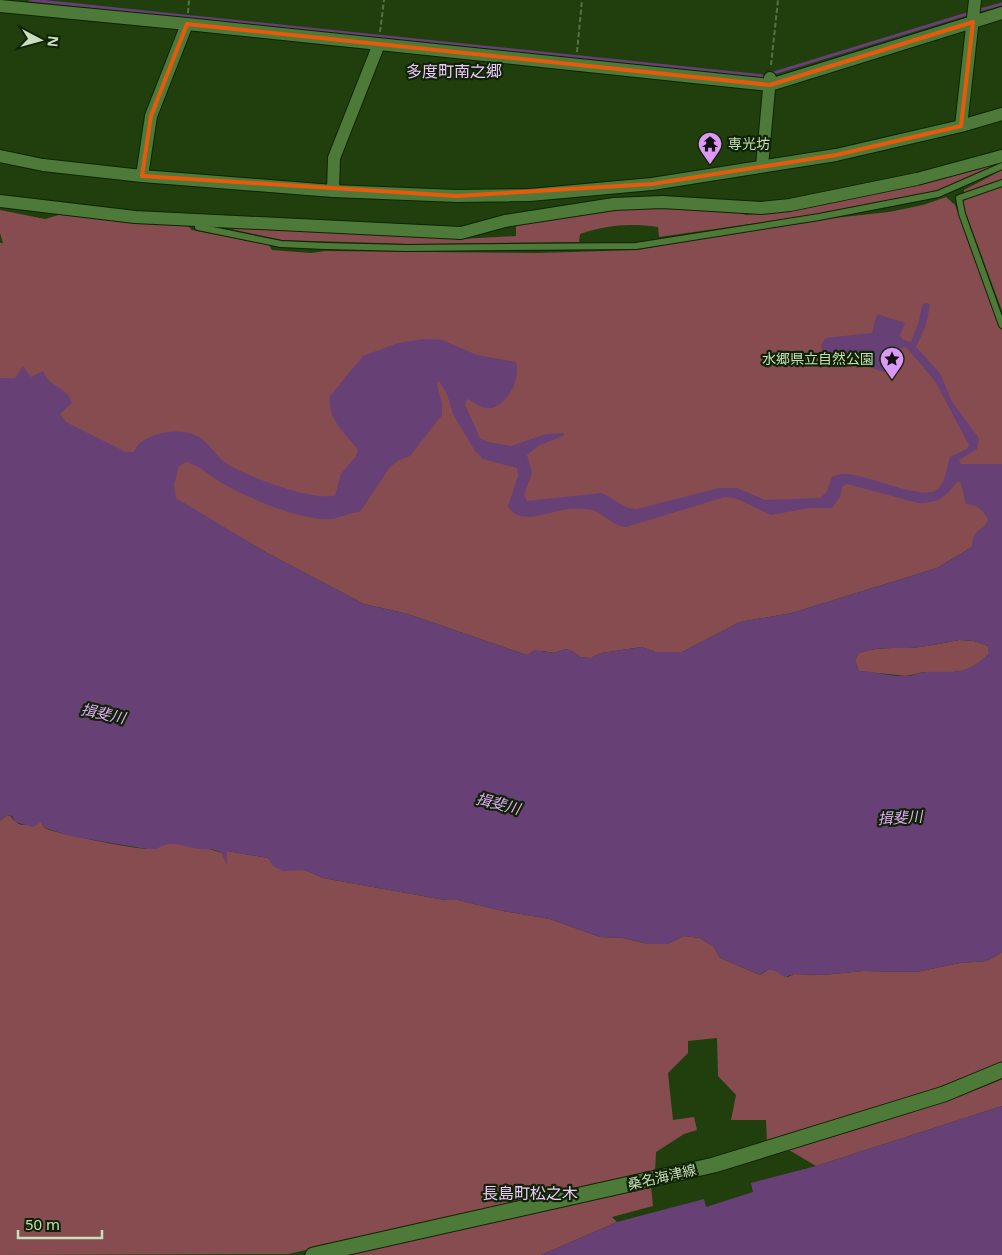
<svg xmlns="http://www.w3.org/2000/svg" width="1002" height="1255" font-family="'Noto Sans','Noto Sans JP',sans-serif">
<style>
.green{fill:#864c50}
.water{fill:#674076;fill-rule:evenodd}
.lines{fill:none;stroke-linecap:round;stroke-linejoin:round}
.stream{stroke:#674076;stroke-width:3}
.lane-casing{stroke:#0e2402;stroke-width:8}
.street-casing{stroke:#0e2402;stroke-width:14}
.secondary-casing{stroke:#0e2402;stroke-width:17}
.path{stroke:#567245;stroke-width:2;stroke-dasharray:5 2.5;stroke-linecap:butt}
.lane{stroke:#4e7a39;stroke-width:6}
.street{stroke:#4e7a39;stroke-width:12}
.secondary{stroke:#4e7a39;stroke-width:15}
.marked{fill:none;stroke:#e8590c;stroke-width:4;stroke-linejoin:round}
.labels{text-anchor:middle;stroke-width:4.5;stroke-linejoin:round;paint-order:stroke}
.poi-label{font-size:14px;fill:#c7dfbc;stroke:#112307;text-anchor:start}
.street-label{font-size:14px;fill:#c7dfbc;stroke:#112307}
.water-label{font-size:15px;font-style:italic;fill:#e5abfc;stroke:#112307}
.quarter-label{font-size:16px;fill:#eec9fd;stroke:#112307}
</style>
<rect width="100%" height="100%" fill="#203f0d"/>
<path class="green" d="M1002,161V164L953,187L923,195L820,214L659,237L658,227C629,223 607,225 580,234L579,242L410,244L282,240L217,226L462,239L516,236V225L592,212L660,207L729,210L746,215L764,213L827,203L966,172Z
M1002,170V311L964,208V190Z
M946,197L955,205L1002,331V525L972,547L937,568L792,613L740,622L682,652H655L642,647L601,653L591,658L580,657L574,652L566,649L554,653L543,651L527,655L408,614L364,604L267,553L0,395V243H3L0,233V210L45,219L62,214L185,223L192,230L269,245L272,250L311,253L325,251L538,253L637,250L797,222L889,212L923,205Z
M959,640L974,641L988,646V655L976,665L964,671L942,673L924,672L906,676L859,671L855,660L859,653C876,647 891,648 909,648C926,647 943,643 959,640Z
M7,815C13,816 11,819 16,822C22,828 33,823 41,821C42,824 43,826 45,828C51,833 137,849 147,849C156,848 164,843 174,843C180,843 217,850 222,853L227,864V851L268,858L277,868L305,870L323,878L445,900H458L503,911L550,919L600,937L623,938L648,944H667L684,936L700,938L714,947L720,958L760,975L771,968L788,977L794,974L823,975L863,971L916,972L960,963L987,961L1002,952V1062L888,1107L767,1142L766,1120H731L736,1095L718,1076L717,1038L688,1041V1053L668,1073L673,1120L694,1117L697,1130L684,1134L656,1152L655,1174L288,1254L0,1255V821Z
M1002,1077V1106L816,1166L789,1150L875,1124Z
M651,1186L653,1206L612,1217L617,1222L541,1255H343Z"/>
<path class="water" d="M927,303L930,305L926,325L916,347L940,373L952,402L979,438L977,449L959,460L961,464H1002V952L987,961L960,963L916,972L863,971L823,975L794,974L785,977C774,971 772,965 760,975L720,958L714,947L700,938L684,936L667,944H648L623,938L600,937L550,919L503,911L458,900H445L323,878L305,870L283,871L273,866L268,858L227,851V866L222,853C214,848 208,850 199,849C184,847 170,838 157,849H147L70,836L45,828L41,822L33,827L15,822L12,816L7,815L0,821V378H15L23,366L31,377L43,371C48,387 66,385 72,403L60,414L66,422L126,452H134C141,433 178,427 195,435C207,440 214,453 223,461C239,474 317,503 335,495L341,474L356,456L358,450C345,433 327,419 330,396L363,356L398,343L425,339L442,340L477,355L516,362C521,378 509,403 492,408C483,410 474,402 467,399L465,405L480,438L488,442L511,446L546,434L563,433L565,435L538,446L527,455L532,473L524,495L527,501L601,493C615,498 622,509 637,509L719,488H737L765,500L820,498L826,493L832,477C837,475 842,473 847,474C865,474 925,502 938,489C947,479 946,468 950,457L967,449L969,445L935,381L906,347L901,348L902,370L884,372L828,354L823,352L821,346L825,338L872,333L877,314L905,323L900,335L903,340L911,342L919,321L922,305ZM439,381L447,394L453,414L475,451L483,459L517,468L518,476L508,506C519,527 550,511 568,509C576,509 588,508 595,511C606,516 613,526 626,527L725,497L735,498L771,515L809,508H832L840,497L842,487L847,484L918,503C941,503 944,497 958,481L961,484L966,504C977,505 983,509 988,520L984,527C976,530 972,537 972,547L937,568L792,613L740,622L682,652H655L642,647L601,653L591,658L580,657L574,652L566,649L554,653L534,650L527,655L408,614L364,604L267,553L176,498L174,485L179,466L186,462C202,466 214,480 229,487C254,500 302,521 331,519C341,518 350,512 360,512L390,467L399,460L410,456L442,415V404L437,383ZM959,640L974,641L988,646V655C963,676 955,671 926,672C919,672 913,676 906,676C890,677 875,671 859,671L855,660L859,653C876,647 891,648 909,648C926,647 943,643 959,640Z
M1002,1106V1255H541L617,1222L704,1199L706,1207L753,1192L751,1183L816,1166Z"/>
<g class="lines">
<path class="stream" d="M30,0L764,76L970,13
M976,11L1002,4"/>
<defs>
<path id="lane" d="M1002,183L959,198L962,214L1002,325
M199,220L198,227L281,244L325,246L406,248L636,246L819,217L938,194L1002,166"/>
<path id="street" d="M0,6L187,24L770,85L1002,13
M961,126L975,0
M0,156L43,165L142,176L333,191L457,196L530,195L652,184L836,155L961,126L1002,114
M762,166L770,78
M142,176L151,116L187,24
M333,191L334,158L379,44
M0,201L135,217L461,233L505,221L614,204L662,202L761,208L790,205L917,179L1002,156"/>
<path id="secondary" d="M313,1255L714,1165L944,1094L1002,1070"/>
</defs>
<use href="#lane" class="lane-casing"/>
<use href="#street" class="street-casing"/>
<use href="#secondary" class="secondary-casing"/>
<path class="path" d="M188,13L189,0
M380,32L384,0
M577,52L582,0
M771,65L778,0"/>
<use href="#lane" class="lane"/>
<use href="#street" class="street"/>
<use href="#secondary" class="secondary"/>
</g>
<path class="marked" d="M973,22L961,126L836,155L652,184L457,196L142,176L151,116L187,24L770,85Z"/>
<defs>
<symbol id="temple-pin" viewBox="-11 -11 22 30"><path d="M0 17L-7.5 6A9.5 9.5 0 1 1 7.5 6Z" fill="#db99f5" stroke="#112307"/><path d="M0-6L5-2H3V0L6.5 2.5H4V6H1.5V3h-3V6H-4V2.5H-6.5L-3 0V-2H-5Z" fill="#111"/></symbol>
<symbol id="sight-pin" viewBox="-11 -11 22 30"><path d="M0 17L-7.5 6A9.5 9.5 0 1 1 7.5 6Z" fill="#db99f5" stroke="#112307"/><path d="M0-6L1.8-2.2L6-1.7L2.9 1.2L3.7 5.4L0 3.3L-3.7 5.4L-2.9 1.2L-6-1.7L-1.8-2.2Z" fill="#111"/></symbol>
</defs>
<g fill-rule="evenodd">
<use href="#temple-pin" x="696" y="130" width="28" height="38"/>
<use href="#sight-pin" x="878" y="345" width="28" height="38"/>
</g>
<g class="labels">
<g class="poi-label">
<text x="728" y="149">専光坊</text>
<text x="874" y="364" text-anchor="end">水郷県立自然公園</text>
</g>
<g class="street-label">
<text transform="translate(662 1177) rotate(-13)" y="5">桑名海津線</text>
</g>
<g class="water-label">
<text transform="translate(103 714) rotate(12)" y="5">揖斐川</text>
<text transform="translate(498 804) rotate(14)" y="5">揖斐川</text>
<text transform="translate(900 818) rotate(-3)" y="5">揖斐川</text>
</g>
<g class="quarter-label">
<text x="454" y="77">多度町南之郷</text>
<text x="530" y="1199">長島町松之木</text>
</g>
</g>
<g transform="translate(40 40) rotate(96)" stroke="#112307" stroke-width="4" paint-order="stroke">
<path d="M0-4L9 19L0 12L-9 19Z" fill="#c7dfbc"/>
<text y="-8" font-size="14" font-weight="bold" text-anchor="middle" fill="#c7dfbc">N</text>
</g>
<path d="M18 1230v8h84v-8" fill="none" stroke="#c7dfbc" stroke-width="2.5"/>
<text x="25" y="1230" font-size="15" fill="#c7dfbc" stroke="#112307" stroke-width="4" paint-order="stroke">50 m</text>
</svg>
